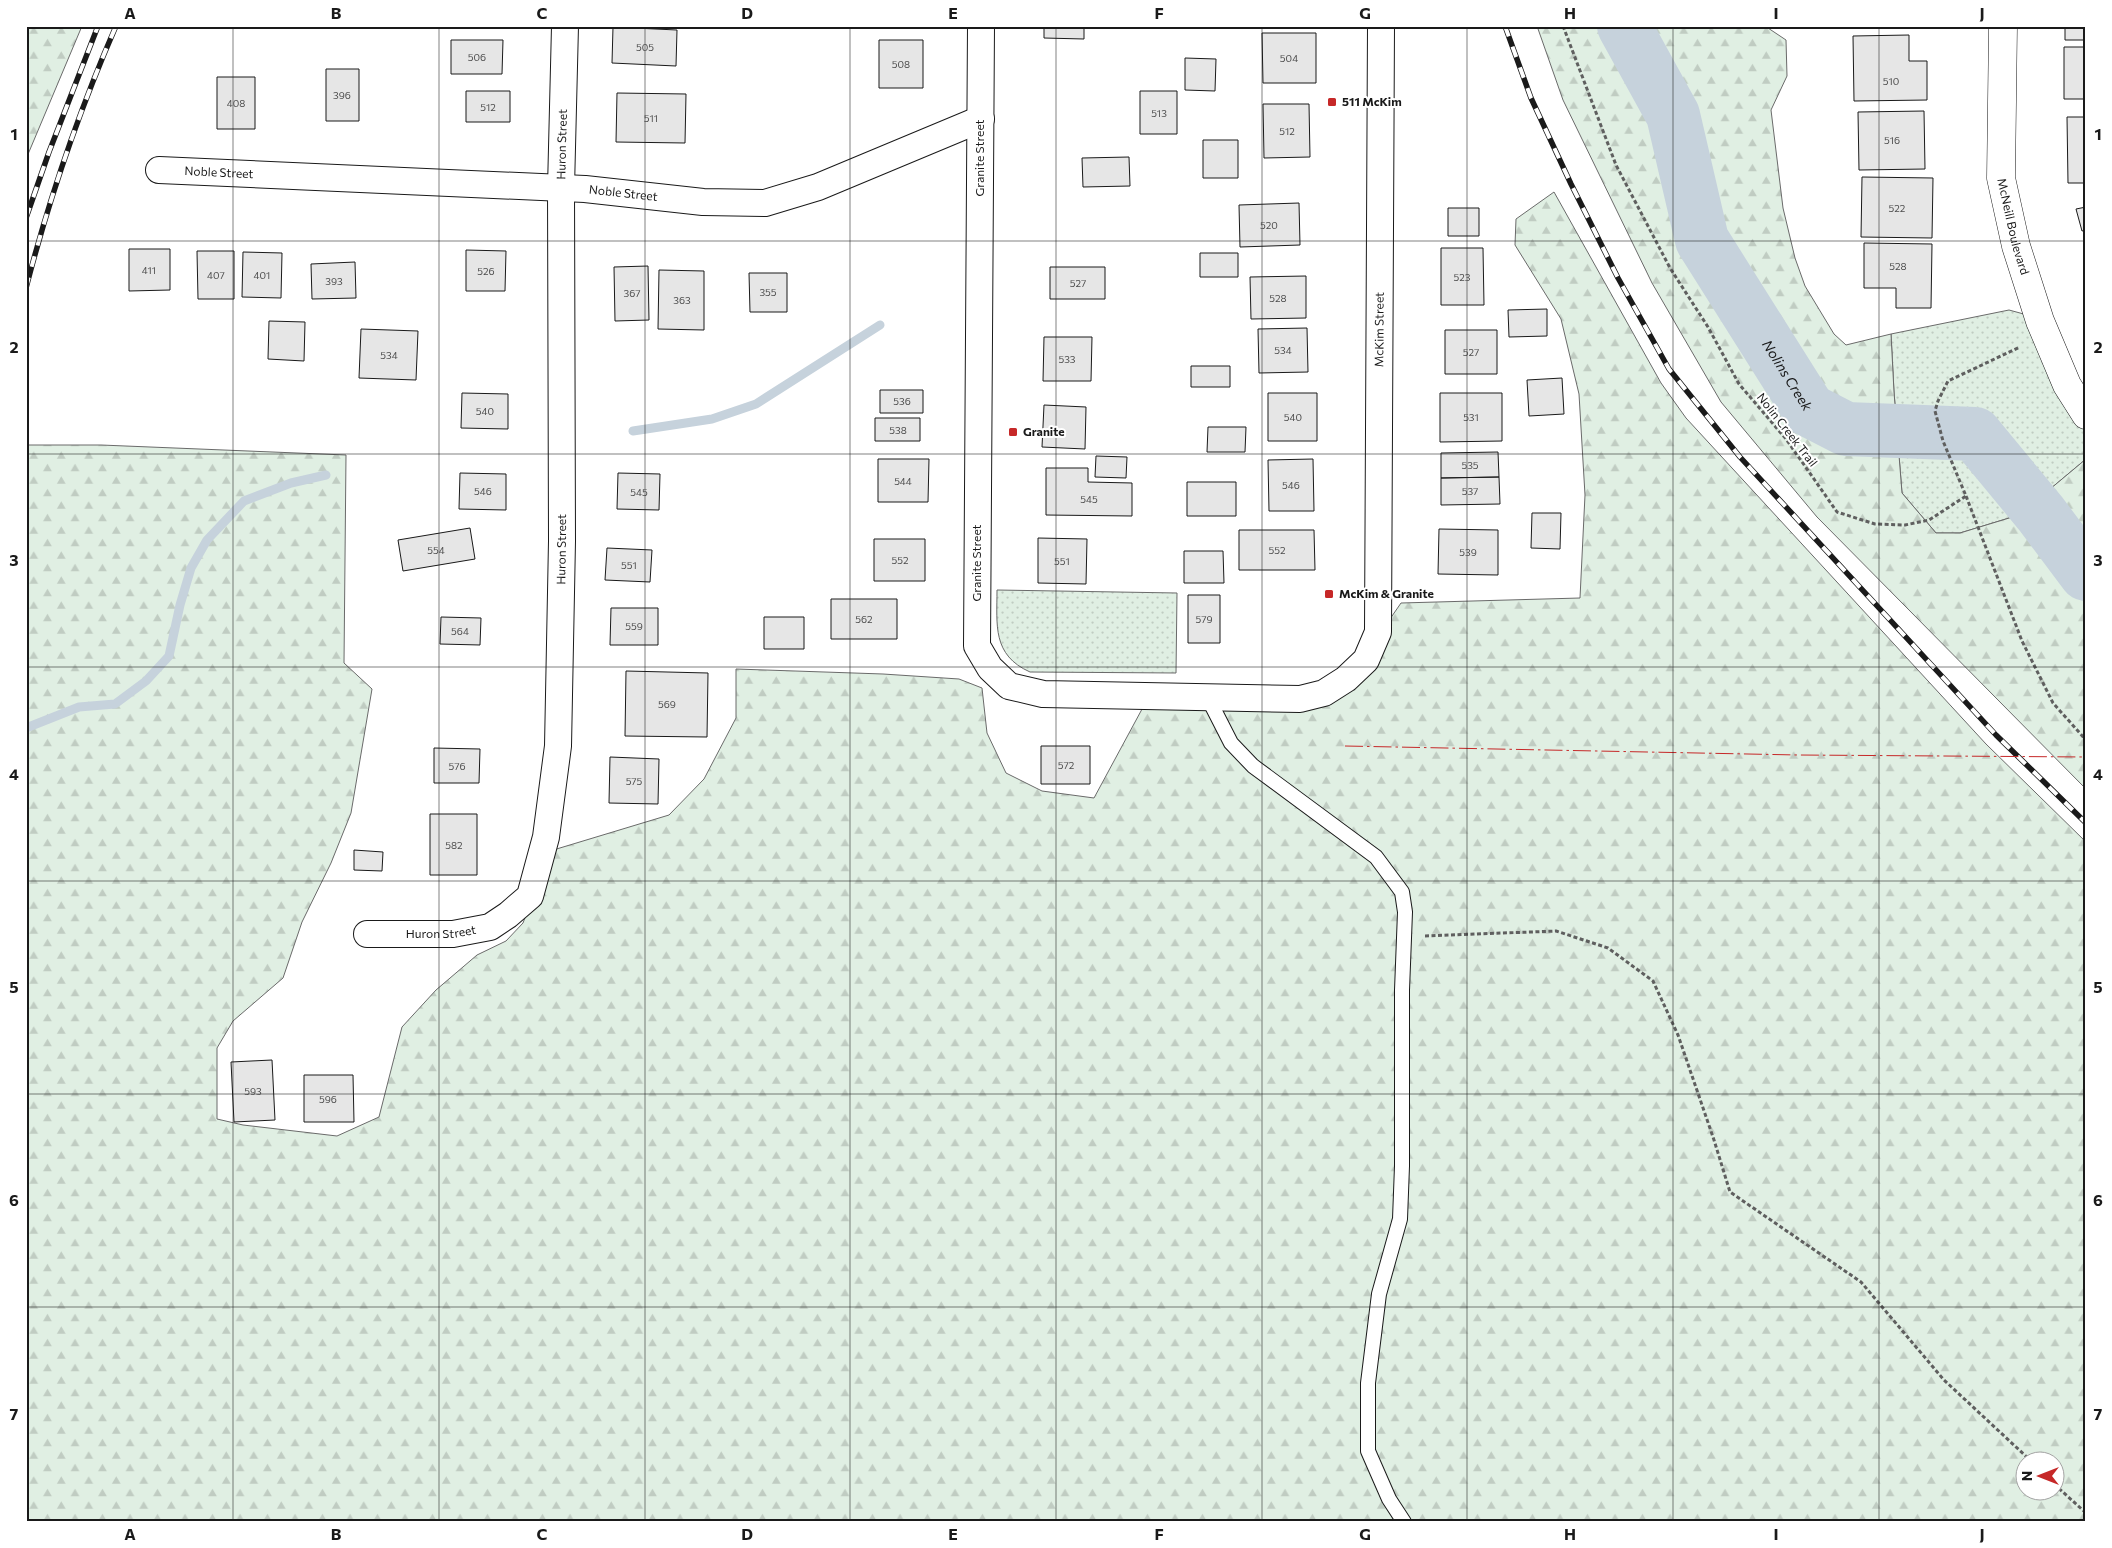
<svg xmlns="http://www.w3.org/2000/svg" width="2112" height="1548" font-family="Commissioner,sans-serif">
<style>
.grass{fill:url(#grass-dots);stroke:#6a6a6a}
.forest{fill:url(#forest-firs);stroke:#6a6a6a;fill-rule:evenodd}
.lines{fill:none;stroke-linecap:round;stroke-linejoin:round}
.stream{stroke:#c6d2dc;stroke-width:9}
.river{stroke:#c6d2dc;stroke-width:54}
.building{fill:#e6e6e6;stroke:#1a1a1a}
.service-casing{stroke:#1a1a1a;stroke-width:16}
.minor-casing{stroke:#1a1a1a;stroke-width:28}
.tertiary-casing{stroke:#1a1a1a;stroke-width:29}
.path{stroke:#5f5f5f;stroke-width:3;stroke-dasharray:4 2.5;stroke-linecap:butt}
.service{stroke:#fff;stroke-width:14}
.minor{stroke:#fff;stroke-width:26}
.tertiary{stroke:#fff;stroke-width:28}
.rail-casing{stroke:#1a1a1a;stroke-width:5.5}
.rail{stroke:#fff;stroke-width:4;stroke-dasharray:11;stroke-linecap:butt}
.power{stroke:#c62828;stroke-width:1;stroke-dasharray:18 4 2.5 4;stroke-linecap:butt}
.grid{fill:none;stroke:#1a1a1a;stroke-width:1;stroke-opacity:0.55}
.poi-dot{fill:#c62828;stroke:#fff;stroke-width:2}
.labels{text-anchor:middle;stroke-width:4;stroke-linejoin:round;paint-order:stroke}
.number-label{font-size:10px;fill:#4d4d4d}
.poi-label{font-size:12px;font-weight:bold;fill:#1a1a1a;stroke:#fff;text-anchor:start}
.street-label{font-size:12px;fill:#1a1a1a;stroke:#fff}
.water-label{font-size:14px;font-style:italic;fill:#1a1a1a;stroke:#fff}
.neatline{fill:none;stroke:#1a1a1a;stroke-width:2}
.grid-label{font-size:16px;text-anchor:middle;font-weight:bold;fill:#1a1a1a}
</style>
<defs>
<pattern id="grass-dots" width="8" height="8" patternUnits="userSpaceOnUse" patternTransform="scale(1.25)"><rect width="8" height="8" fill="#e0efe3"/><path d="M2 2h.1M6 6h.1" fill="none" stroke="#c0ccc2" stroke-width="1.8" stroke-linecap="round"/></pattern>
<pattern id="forest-firs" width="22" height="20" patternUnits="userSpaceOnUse" patternTransform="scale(1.25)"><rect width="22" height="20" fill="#e0efe3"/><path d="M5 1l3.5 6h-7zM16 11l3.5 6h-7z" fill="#c0ccc2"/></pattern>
</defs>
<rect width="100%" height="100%" fill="#fff"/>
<path class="grass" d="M2009,310L2042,319L2086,409V459L2019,515L1960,533H1936L1902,493L1894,392L1891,334Z
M997,590L1177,593L1176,673L1030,672C992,655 997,625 997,590Z"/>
<path class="forest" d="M26,26H82L26,159Z
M1537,26H1765L1786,40L1787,76L1771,110L1783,208L1795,258L1805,286L1834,334L1846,345L1891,334L1894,392L1902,493L1936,533H1960L2019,515L2086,459V789L1817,517L1721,402L1652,283L1563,100Z
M1554,192L1661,383L1686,418L1986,744L2086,842V1522H26V445H101L346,455L344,663L372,689L351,813L331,863L302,922L283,978L233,1021L217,1048V1119L243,1125L337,1136L379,1117L402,1027L436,990L477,955L506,941L523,923L532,899L540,854L669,815L704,779L736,718V669L883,674L959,679L982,688L987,733L1006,773L1042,791L1094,798L1148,698L1302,702L1381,632L1401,603L1580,598L1585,495L1579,394L1561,319L1515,245L1516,219ZM2024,1460H2054V1490H2024Z"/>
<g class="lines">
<path class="stream" d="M633,431L712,419L756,404L880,325
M26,728L79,707L115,704L146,681L169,656L180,605L191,568L207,540L244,501L291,483L326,475"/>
<path class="river" id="s1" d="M1624,26L1673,115L1702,240L1809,410L1846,429L1975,434L2041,514L2086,574"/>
</g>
<path class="building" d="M1044,26H1084V39L1044,38Z
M2065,26H2086V40H2065Z
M613,27L677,30L676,66L612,63Z
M1262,33H1316V83H1263Z
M1909,35V61H1927V100L1854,101L1853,36Z
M451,40H503L502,74H451Z
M879,40H923V88H879Z
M2064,47H2086V99H2064Z
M1185,58L1216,59L1215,91L1185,90Z
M326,69H359V121H326Z
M217,77H255V129H217Z
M466,91H510V122H466Z
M1140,91H1177V134H1140Z
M617,93L686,94L685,143L616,142Z
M1263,104H1309L1310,157L1264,158Z
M1924,111L1925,169L1859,170L1858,112Z
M2067,117H2086V183H2068Z
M1203,140H1238V178H1203Z
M1129,157L1130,186L1083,187L1082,158Z
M1862,177L1933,178L1932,238L1861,237Z
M1299,203L1300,245L1240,247L1239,205Z
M2086,207V230L2082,231L2076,209Z
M1448,208H1479V236H1448Z
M1864,243L1932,244L1931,308H1896V288H1864Z
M1441,248H1483L1484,305H1441Z
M129,249H170V290L129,291Z
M466,250L506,251L505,291H466Z
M197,251H234V299H198Z
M243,252L282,253L281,298L242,297Z
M1200,253H1238V277H1200Z
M355,262L356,298L312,299L311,264Z
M648,266L649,320L615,321L614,267Z
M1050,267H1105V299H1050Z
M659,270L704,271V330L658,329Z
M749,273H787V312H750Z
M1306,276V318L1251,319L1250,277Z
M1547,309V336L1509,337L1508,310Z
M269,321L305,322L304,361L268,359Z
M1307,328L1308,372L1259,373L1258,329Z
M361,329L418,331L416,380L359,378Z
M1445,330H1497V374H1445Z
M1044,337H1092L1091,381H1043Z
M1191,366H1230V387H1191Z
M1562,378L1564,414L1529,416L1527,380Z
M880,390H923V413H880Z
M462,393L508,394V429L461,428Z
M1268,393H1317V441H1268Z
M1440,393H1502V441L1440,442Z
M1044,405L1086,407L1085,449L1042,447Z
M875,418H920V441H875Z
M1208,427H1246L1245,452H1207Z
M1498,452L1499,477L1441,478V453Z
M1096,456L1127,457L1126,478L1095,477Z
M878,459H929L928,502H878Z
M1313,459L1314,511H1269L1268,460Z
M1046,468H1088V482L1132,483V516L1046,515Z
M460,473L506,474V510L459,509Z
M618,473L660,474L659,510L617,509Z
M1499,477L1500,504L1441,505V478Z
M1187,482H1236V516H1187Z
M1532,513H1561L1560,549L1531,548Z
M470,528L475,559L403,571L398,540Z
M1439,529L1498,530V575L1438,574Z
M1239,530H1314L1315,570H1239Z
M1038,538L1087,539L1086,584L1038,583Z
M874,539H925V581H874Z
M607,548L652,550L650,582L605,580Z
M1184,551H1223L1224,583H1184Z
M1188,595H1220V643H1188Z
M831,599H897V639H831Z
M611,608H658V645H610Z
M441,617L481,618L480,645L440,644Z
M764,617H804V649H764Z
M626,671L708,673L707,737L625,736Z
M1041,746H1090V784H1041Z
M434,748L480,749L479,783H434Z
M610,757L659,759L658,804L609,803Z
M430,814H477V875H430Z
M354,850L383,852L382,871L354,870Z
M272,1060L275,1120L234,1122L231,1062Z
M304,1075H353L354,1122H304Z"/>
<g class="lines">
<defs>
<path id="service" d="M1208,698L1231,743L1253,766L1376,857L1402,892L1405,912L1402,990V1166L1400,1219L1379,1294L1368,1383V1451L1389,1499L1404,1522"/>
<g id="minor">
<path id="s2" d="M981,26L977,646L990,668L1009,686L1043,694L1300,699L1324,693L1346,679L1366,660L1378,632L1381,26"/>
<path id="s3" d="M159,170L585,189L703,202L765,203L818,187L981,119"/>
<path id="s4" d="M367,934H453L490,927L508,915L530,896L546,837L558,746L562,541L561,188L565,26"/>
</g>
<g id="tertiary">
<path id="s5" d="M2003,26L2001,178L2016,246L2040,321L2067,385L2086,415"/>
</g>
</defs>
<use href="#service" class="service-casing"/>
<use href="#minor" class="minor-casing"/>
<use href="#tertiary" class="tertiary-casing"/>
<path class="path" d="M1563,26L1616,165L1670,268L1708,327L1739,384L1786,439L1837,512L1875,524L1905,525L1929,520L1966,496L1943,441L1935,411L1938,401L1948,381L2020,347
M1966,496L2022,641L2053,703L2086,740
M1425,936L1556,931L1608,948L1653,981L1678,1035L1714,1140L1730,1192L1861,1282L1944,1380L2030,1460
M2054,1484L2086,1513"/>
<use href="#service" class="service"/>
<use href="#minor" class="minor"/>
<use href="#tertiary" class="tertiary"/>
<defs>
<path id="rail" d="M1505,26L1531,98L1571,184L1618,278L1669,369L1740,457L1996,735L2086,823
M26,218L49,152L98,26
M26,288C49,199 79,111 116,26"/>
</defs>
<use href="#rail" class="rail-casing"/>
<use href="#rail" class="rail"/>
<path class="power" d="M1345,746L1798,755L2086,757"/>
</g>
<path class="grid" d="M233,26V1522M439,26V1522M645,26V1522M850,26V1522M1056,26V1522M1262,26V1522M1467,26V1522M1673,26V1522M1879,26V1522M26,241H2086M26,454H2086M26,667H2086M26,881H2086M26,1094H2086M26,1307H2086"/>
<g class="poi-dot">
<rect x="1327" y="97" width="10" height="10" rx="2.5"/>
<rect x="1008" y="427" width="10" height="10" rx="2.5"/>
<rect x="1324" y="589" width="10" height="10" rx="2.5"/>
</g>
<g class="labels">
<g class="number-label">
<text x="645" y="51">505</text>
<text x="477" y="61">506</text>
<text x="1289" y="62">504</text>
<text x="901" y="68">508</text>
<text x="1891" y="85">510</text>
<text x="342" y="99">396</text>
<text x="236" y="107">408</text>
<text x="488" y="111">512</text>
<text x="1159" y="117">513</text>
<text x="651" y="122">511</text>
<text x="1287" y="135">512</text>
<text x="1892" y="144">516</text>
<text x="1897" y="212">522</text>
<text x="1269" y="229">520</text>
<text x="1898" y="270">528</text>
<text x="149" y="274">411</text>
<text x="486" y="275">526</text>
<text x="216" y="279">407</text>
<text x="262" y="279">401</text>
<text x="1462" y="281">523</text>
<text x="334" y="285">393</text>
<text x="1078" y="287">527</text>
<text x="768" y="296">355</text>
<text x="632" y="297">367</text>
<text x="1278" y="302">528</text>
<text x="682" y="304">363</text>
<text x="1283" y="354">534</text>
<text x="1471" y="356">527</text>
<text x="389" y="359">534</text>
<text x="1067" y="363">533</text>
<text x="902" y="405">536</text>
<text x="485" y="415">540</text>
<text x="1293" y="421">540</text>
<text x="1471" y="421">531</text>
<text x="898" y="434">538</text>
<text x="1470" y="469">535</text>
<text x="903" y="485">544</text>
<text x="1291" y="489">546</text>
<text x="483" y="495">546</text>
<text x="1470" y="495">537</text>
<text x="639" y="496">545</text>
<text x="1089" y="503">545</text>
<text x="436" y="554">554</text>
<text x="1277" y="554">552</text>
<text x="1468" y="556">539</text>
<text x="900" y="564">552</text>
<text x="1062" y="565">551</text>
<text x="629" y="569">551</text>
<text x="864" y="623">562</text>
<text x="1204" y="623">579</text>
<text x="634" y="630">559</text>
<text x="460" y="635">564</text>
<text x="667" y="708">569</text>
<text x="1066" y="769">572</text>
<text x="457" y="770">576</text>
<text x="634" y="785">575</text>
<text x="454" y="849">582</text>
<text x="253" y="1095">593</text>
<text x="328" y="1103">596</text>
</g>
<g class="poi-label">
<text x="1342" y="106">511 McKim</text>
<text x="1023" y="436">Granite</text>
<text x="1339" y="598">McKim &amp; Granite</text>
</g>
<g class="street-label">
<text dy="4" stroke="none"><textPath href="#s4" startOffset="929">Huron Street</textPath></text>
<text transform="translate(980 158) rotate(-90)" y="4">Granite Street</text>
<text dy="4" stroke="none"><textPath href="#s3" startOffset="60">Noble Street</textPath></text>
<text dy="4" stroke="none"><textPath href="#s3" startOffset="465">Noble Street</textPath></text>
<text dy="4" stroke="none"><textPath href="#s5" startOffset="202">McNeill Boulevard</textPath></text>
<text dy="4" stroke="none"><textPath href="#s2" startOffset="1375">McKim Street</textPath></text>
<text transform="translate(1787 430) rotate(52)" y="4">Nolin Creek Trail</text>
<text dy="4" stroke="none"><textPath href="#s4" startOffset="524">Huron Street</textPath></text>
<text transform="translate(977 563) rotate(-90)" y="4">Granite Street</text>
<text dy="4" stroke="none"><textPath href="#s4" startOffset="74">Huron Street</textPath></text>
</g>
<g class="water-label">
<text dy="5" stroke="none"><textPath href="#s1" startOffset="390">Nolins Creek</textPath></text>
</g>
</g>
<rect width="2112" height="1548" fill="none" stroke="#ffffff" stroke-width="55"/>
<g transform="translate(2040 1476) rotate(270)"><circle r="24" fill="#ffffff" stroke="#a3a3a3"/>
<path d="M0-4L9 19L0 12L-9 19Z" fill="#c62828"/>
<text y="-8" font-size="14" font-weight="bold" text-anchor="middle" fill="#1a1a1a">N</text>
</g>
<rect x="28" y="28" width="2056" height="1492" class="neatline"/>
<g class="grid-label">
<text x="130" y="19">A</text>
<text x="336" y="19">B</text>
<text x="542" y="19">C</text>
<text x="747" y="19">D</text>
<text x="953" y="19">E</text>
<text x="1159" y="19">F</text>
<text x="1365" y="19">G</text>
<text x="1570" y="19">H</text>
<text x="1776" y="19">I</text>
<text x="1982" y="19">J</text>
<text x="14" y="140">1</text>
<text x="2098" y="140">1</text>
<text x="14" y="353">2</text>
<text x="2098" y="353">2</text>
<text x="14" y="566">3</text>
<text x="2098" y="566">3</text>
<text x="14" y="780">4</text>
<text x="2098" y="780">4</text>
<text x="14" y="993">5</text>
<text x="2098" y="993">5</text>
<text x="14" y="1206">6</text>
<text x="2098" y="1206">6</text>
<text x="14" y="1420">7</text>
<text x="2098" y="1420">7</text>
<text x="130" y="1540">A</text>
<text x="336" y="1540">B</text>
<text x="542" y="1540">C</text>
<text x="747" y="1540">D</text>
<text x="953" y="1540">E</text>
<text x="1159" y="1540">F</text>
<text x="1365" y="1540">G</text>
<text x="1570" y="1540">H</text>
<text x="1776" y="1540">I</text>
<text x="1982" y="1540">J</text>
</g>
</svg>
